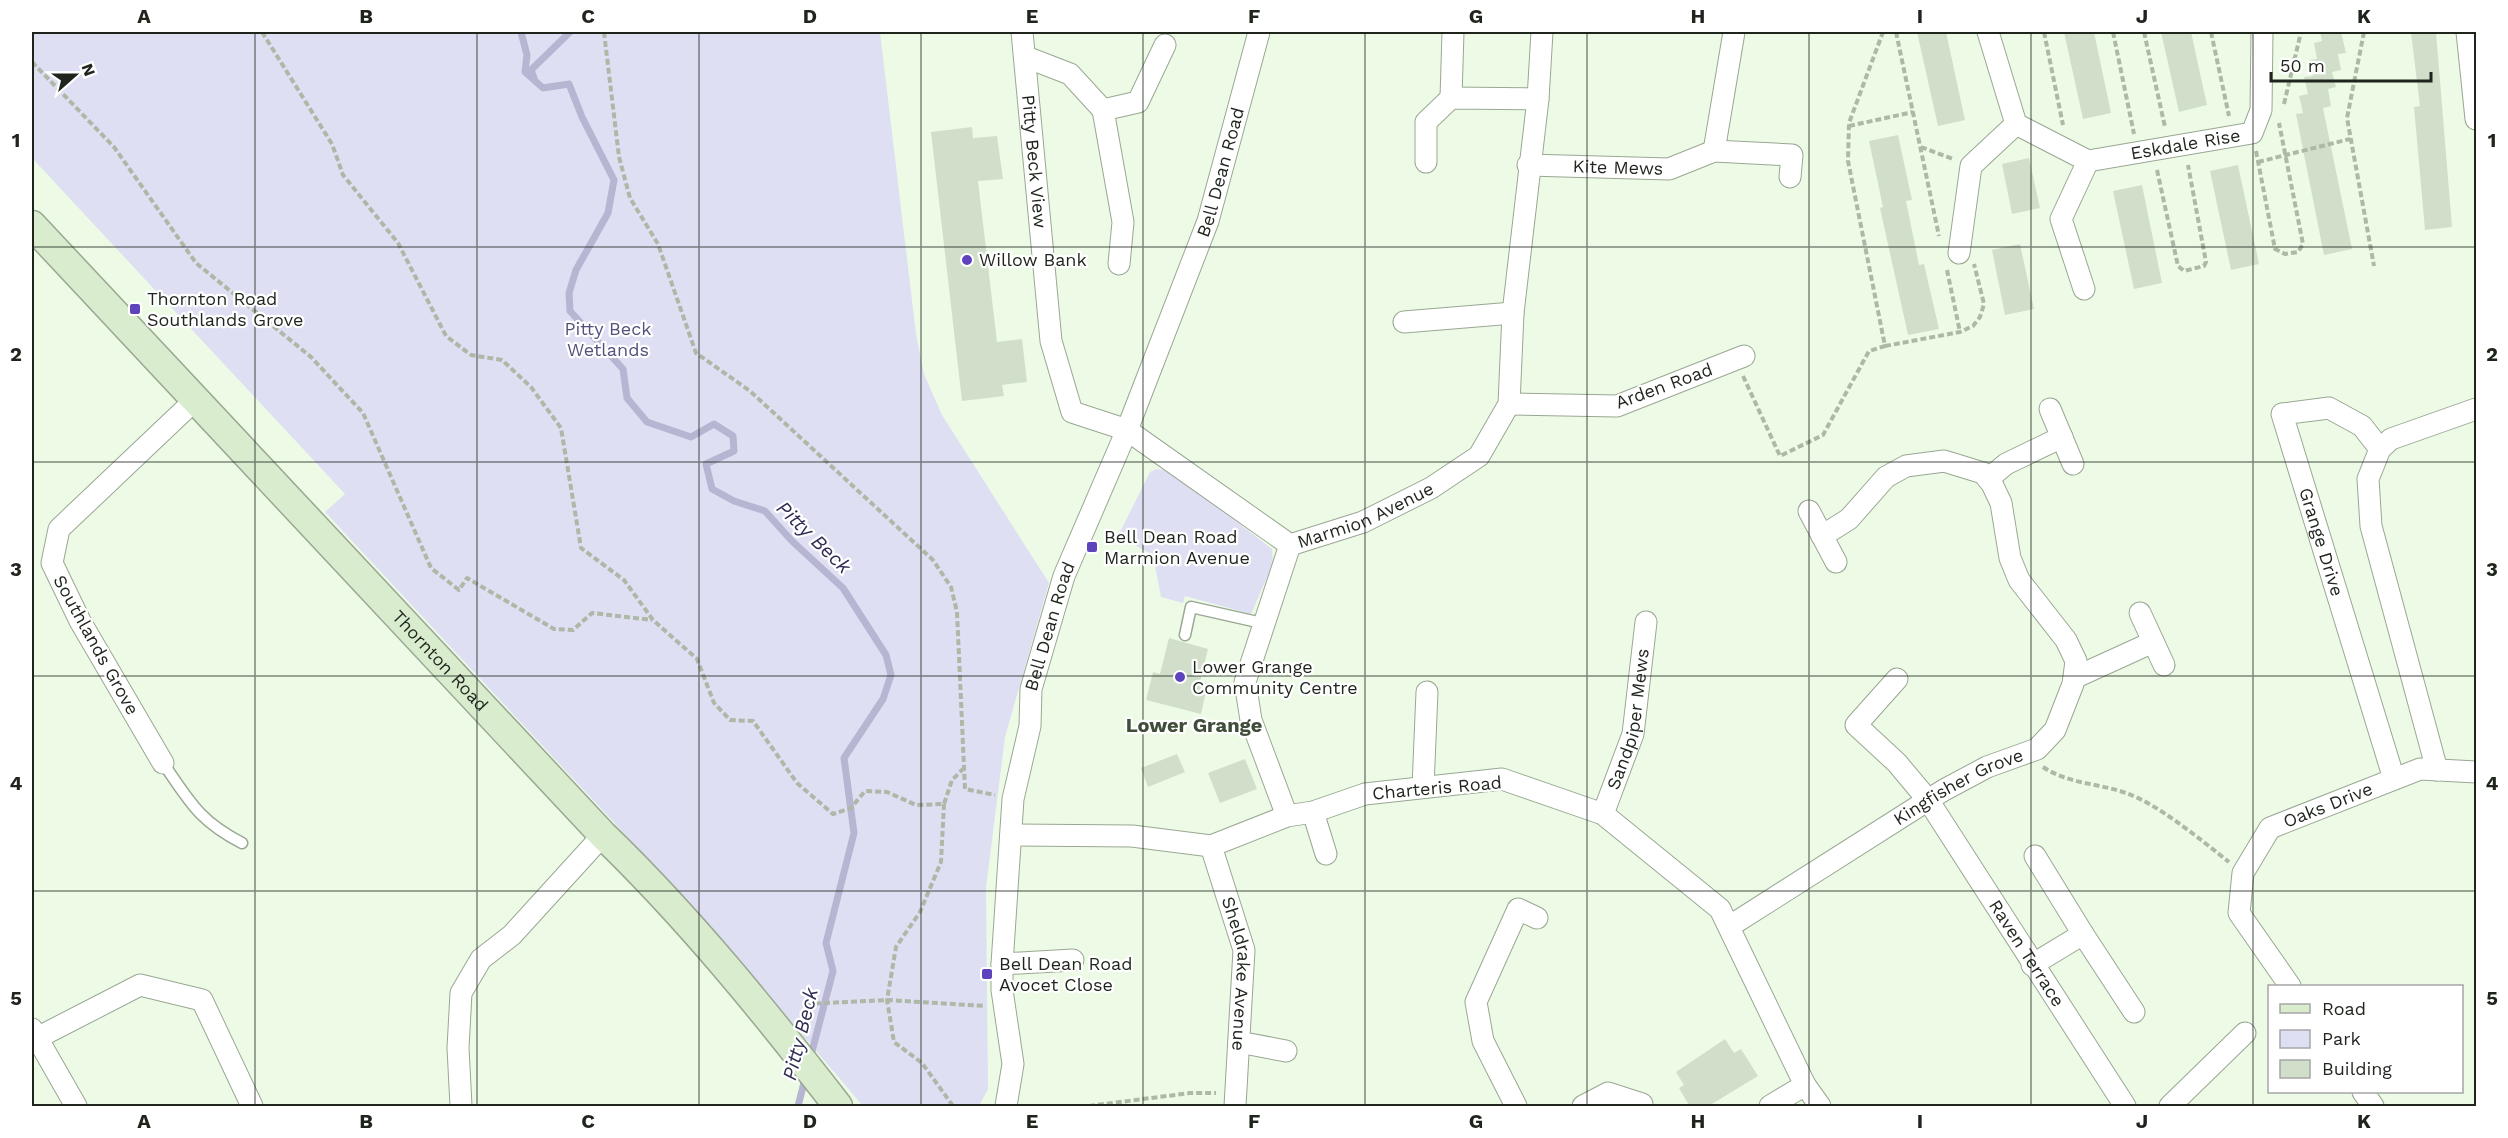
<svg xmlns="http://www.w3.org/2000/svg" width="2508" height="1138" font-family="'Work Sans',sans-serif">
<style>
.green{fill:#dfdff3}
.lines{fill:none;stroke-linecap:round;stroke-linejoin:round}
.stream{stroke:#b6b5d2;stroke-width:7}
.building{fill:#d1dfca}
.service-casing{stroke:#99a793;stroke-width:13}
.minor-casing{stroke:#99a793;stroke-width:23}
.secondary-casing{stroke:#99a793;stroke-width:31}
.path{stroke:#adb8a7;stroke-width:4;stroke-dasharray:6 3;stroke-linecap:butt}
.service{stroke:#fff;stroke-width:10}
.minor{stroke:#fff;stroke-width:21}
.secondary{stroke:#d9ecce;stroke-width:28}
.grid{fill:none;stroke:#1f241d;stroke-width:1.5;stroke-opacity:0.55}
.poi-dot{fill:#5d44bd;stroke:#fff;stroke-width:2}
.labels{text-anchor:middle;stroke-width:4.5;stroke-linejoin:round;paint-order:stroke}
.street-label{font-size:18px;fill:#1f241d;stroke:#fff}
.poi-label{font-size:18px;fill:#1f241d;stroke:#fff;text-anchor:start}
.park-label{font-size:18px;fill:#54517c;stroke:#fff}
.water-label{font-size:20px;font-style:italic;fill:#302c54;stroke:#fff}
.neighbourhood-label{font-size:20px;font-weight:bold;fill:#414d3b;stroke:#fff}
.neatline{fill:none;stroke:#1f241d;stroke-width:2}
.grid-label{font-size:20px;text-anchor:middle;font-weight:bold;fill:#1f241d}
</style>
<rect width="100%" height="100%" fill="#edfbe6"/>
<path class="green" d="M32,32H880L916,334L924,374L942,415L1049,583L1005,737L986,888L988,1089L979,1106H863L701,916L325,512L345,494L32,158Z
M1156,469L1169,471L1177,475L1272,549L1273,564L1251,614L1185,596L1183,603L1161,597L1153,555L1118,536L1150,472Z"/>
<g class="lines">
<path class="stream" d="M521,32L527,55L525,72L543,88L569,84L582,117L614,180L608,213L576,270L569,293L570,311L623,369L627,398L647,422L691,437L714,424L733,436L734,451L706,464L712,489L734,501L765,511L792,541L843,588L886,655L891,675L883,699L844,758L854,833L826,943L833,971L810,1059
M534,78L531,70L570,32
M798,1106L805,1079"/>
</g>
<path class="building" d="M1917,32H1946L1965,120L1938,126Z
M2064,32H2094L2111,113L2083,119Z
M2161,32H2191L2207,105L2179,112Z
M2320,32H2341L2346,53L2338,54L2341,70L2332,72L2336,87L2328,89L2331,106L2323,108L2352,249L2324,255L2296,114L2303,113L2299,96L2308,94L2304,77L2313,76L2309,60L2317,59L2314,43L2322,41Z
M2436,32L2452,227L2425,230L2414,107L2420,106L2411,33Z
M972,127L973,138L997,136L1003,179L978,181L997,342L1022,339L1027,382L1002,385L1004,396L962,401L931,132Z
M1898,135L1912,200L1906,201L1919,265L1924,264L1939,329L1908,335L1880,208L1883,207L1869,141Z
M2029,158L2040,208L2012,214L2002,164Z
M2238,165L2259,264L2231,270L2210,171Z
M2142,185L2162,283L2134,289L2113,191Z
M2020,244L2034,309L2005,315L1992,250Z
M1169,638L1208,649L1200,682L1208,683L1201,714L1146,700L1153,672L1160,674Z
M1177,754L1185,772L1148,787L1141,768Z
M1245,759L1257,789L1220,803L1208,773Z
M1725,1039L1734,1053L1741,1049L1758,1076L1707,1107H1690L1679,1088L1684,1085L1676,1072Z"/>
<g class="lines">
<defs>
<path id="service" d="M1185,635L1191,607L1262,623
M163,763C190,802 199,821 242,843"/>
<g id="minor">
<path id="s1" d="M1022,32L1051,341L1072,412L1127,430L1290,545L1363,522L1431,488L1479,456L1509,404L1513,313L1538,99L1542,32"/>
<path id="s2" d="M1988,32L2016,124L2088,161L2252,133L2261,110L2262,32"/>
<path d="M2467,32L2476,119"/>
<path d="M1026,57L1070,74L1103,110L1138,102L1165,45"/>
<path d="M1451,98L1453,32"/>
<path d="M1103,110L1123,222L1119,264"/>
<path d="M1714,151L1734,32"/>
<path d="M1426,162V122L1451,98L1538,99"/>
<path id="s3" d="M1528,165L1669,169L1714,151L1792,155L1790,177"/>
<path d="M1959,253L1971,166L2016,124"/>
<path d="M2084,289L2061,219L2088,161"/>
<path d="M1404,322L1513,313"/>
<path d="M1509,404L1617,406L1744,356"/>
<path d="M2050,409L2073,464"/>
<path id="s4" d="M2380,449L2362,426L2329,408L2282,414L2394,779"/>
<path d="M1988,479L2006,464L2062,437"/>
<path d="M1809,511L1836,562"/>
<path d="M2140,613L2164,665"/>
<path d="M2074,678L2153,642"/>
<path id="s5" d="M1897,679L1856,725L1897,763L1928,800L2125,1106"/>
<path d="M163,763L80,621L52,563L59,529L195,400"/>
<path d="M2437,770L2371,526L2368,479L2380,449L2391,439L2476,409"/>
<path d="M1423,787L1427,692"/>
<path d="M1313,812L1326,854"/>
<path id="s6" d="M1603,814L1633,734L1646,622"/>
<path d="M1287,816L1251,720L1245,682L1290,545"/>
<path d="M1011,835L1132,836L1211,846L1287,816L1313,812L1365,794L1502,779L1603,814L1720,909L1805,1085L1820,1106"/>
<path id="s7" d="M1211,846L1244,950L1235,1106"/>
<path d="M2035,856L2083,934"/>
<path id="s8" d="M1730,926L1944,790L1987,767L2037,749L2055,730L2073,684L2076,661L2066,640L2019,580L2010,558L2001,503L1992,484L1983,473L1944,461L1906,466L1886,477L1849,519L1822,536"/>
<path d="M1002,964L1073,960"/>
<path d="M2032,965L2083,934L2134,1012"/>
<path id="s9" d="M2290,986L2239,913L2243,873L2270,828L2420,769L2476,772"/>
<path d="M32,1029L76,1106"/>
<path d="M37,1038L140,985L202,1000L252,1106"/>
<path d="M1239,1042L1286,1051"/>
<path d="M2363,1092L2373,1106"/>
<path d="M461,1106L458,1048L461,993L481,959L512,935L603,835"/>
<path id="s10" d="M1006,1106L1013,1064L1002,990V964L1013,799L1030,726L1031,689L1064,576L1127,430L1208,221L1259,32"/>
<path d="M1516,1106L1483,1041L1476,1002L1518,909L1537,918"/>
<path d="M1583,1106L1608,1093L1642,1104"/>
<path d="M1770,1106L1805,1085"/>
<path d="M2170,1106L2245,1033"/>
</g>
<g id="secondary">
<path id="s11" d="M32,225L603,835C689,918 765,1012 838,1106"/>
</g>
</defs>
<use href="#service" class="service-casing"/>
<use href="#minor" class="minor-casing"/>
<use href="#secondary" class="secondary-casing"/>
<path class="path" d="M262,32L332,144L343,175L398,243L446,336L471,355L502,360L531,387L561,428L581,548L624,580L653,620L697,659L714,703L730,720L753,721L797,783L833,814L851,808L865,791L887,792L916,805L944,804L952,780L963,769
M604,32L619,157L630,198L658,244L696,353L750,391L933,560L951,587L957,612L965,789L995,795
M1896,32L1939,236
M2044,32L2063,125
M2113,32L2134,134
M2144,32L2165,127
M2211,32L2229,116
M2364,32L2347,118L2374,266
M32,62L114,147L196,263L311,357L363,413L431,568L459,590L467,578L554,629L573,630L592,613L652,620
M2284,104L2301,32
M1849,126L1913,112
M1921,147L1953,159
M2256,151L2275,249L2285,254L2298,252L2303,244L2279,123
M2258,162L2350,139
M2157,170L2178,266L2184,271L2204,266L2206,262L2188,165
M1947,270L1960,332
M1885,346L1960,332L1973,326L1980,317L1984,304L1974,264
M1743,376L1780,456L1823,435L1869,351L1885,346L1848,161L1849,123L1883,32
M2043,767C2068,784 2098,783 2126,793C2158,804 2201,840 2229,862
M944,804L941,862L920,912L896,947L887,1000L894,1042L922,1063L953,1106
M806,1004L887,1000L985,1006
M1089,1106L1190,1093H1216"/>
<use href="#service" class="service"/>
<use href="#minor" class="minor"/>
<use href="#secondary" class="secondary"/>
</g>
<path class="grid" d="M255,32V1106M477,32V1106M699,32V1106M921,32V1106M1143,32V1106M1365,32V1106M1587,32V1106M1809,32V1106M2031,32V1106M2253,32V1106M32,247H2476M32,462H2476M32,676H2476M32,891H2476"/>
<g class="poi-dot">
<circle cx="967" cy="260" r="6"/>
<rect x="129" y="303" width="12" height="12" rx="3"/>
<rect x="1086" y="541" width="12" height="12" rx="3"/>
<circle cx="1180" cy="677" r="6"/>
<rect x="981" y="968" width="12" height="12" rx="3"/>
</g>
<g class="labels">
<g class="street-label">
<text dy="6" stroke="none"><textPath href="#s2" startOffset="276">Eskdale Rise</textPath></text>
<text dy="6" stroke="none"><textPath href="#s1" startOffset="130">Pitty Beck View</textPath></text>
<text dy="6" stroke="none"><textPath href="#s3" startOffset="90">Kite Mews</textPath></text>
<text dy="6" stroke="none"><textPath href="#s10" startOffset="972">Bell Dean Road</textPath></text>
<text transform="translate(1664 386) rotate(-20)" y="6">Arden Road</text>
<text dy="6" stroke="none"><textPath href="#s1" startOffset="723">Marmion Avenue</textPath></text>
<text dy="6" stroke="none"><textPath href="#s4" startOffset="248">Grange Drive</textPath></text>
<text dy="6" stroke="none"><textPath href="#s10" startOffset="486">Bell Dean Road</textPath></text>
<text transform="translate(96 645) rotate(61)" y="6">Southlands Grove</text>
<text dy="6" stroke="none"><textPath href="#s11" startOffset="597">Thornton Road</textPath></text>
<text dy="6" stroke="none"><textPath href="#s6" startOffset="99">Sandpiper Mews</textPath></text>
<text transform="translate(1437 788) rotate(-5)" y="6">Charteris Road</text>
<text dy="6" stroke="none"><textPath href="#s8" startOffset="268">Kingfisher Grove</textPath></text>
<text dy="6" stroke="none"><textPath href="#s9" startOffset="244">Oaks Drive</textPath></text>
<text dy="6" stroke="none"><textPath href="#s5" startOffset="348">Raven Terrace</textPath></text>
<text dy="6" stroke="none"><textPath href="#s7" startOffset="132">Sheldrake Avenue</textPath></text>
</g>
<g class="poi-label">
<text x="979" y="266">Willow Bank</text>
<text x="147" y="305">Thornton Road<tspan x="147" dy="21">Southlands Grove</tspan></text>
<text x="1104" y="543">Bell Dean Road<tspan x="1104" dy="21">Marmion Avenue</tspan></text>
<text x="1192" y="673">Lower Grange<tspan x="1192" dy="21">Community Centre</tspan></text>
<text x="999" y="970">Bell Dean Road<tspan x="999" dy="21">Avocet Close</tspan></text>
</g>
<g class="park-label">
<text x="608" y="335">Pitty Beck<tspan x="608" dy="21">Wetlands</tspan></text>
</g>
<g class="water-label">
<text transform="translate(814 537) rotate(44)" y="7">Pitty Beck</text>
<text transform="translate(800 1034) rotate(-76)" y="7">Pitty Beck</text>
</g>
<g class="neighbourhood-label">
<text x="1194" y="732">Lower Grange</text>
</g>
</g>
<rect width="2508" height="1138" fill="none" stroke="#ffffff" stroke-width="66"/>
<rect x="2268" y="985" width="195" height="108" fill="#ffffff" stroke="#a5a7a5" stroke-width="1.5"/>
<rect x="2280" y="1004" width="30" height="9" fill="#d9ecce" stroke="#a5a7a5" stroke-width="1.5"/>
<text x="2322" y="1015" font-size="18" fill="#1f241d">Road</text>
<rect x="2280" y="1030" width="30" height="18" fill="#dfdff3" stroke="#a5a7a5" stroke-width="1.5"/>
<text x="2322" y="1045" font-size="18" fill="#1f241d">Park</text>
<rect x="2280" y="1060" width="30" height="18" fill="#d1dfca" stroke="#a5a7a5" stroke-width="1.5"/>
<text x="2322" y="1075" font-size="18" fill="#1f241d">Building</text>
<g transform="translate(75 75) rotate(69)" stroke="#ffffff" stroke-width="4.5" paint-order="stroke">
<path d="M0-4.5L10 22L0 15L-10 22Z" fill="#1f241d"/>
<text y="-9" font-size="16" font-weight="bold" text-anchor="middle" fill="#1f241d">N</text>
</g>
<path d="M2271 72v9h160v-9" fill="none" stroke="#1f241d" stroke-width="3"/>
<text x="2280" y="72" font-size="18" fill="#1f241d" stroke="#ffffff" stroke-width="4.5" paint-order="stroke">50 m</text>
<rect x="33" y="33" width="2442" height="1072" class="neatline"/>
<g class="grid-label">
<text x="144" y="23">A</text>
<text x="366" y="23">B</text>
<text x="588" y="23">C</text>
<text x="810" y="23">D</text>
<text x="1032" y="23">E</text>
<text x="1254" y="23">F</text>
<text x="1476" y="23">G</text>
<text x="1698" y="23">H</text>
<text x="1920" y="23">I</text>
<text x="2142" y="23">J</text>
<text x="2364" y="23">K</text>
<text x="16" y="147">1</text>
<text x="2492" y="147">1</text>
<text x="16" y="361">2</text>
<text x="2492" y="361">2</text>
<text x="16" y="576">3</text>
<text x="2492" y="576">3</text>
<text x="16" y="790">4</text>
<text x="2492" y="790">4</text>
<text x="16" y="1005">5</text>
<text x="2492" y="1005">5</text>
<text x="144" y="1128">A</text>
<text x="366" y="1128">B</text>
<text x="588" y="1128">C</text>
<text x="810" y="1128">D</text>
<text x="1032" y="1128">E</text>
<text x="1254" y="1128">F</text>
<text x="1476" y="1128">G</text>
<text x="1698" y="1128">H</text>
<text x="1920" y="1128">I</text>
<text x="2142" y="1128">J</text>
<text x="2364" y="1128">K</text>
</g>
</svg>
